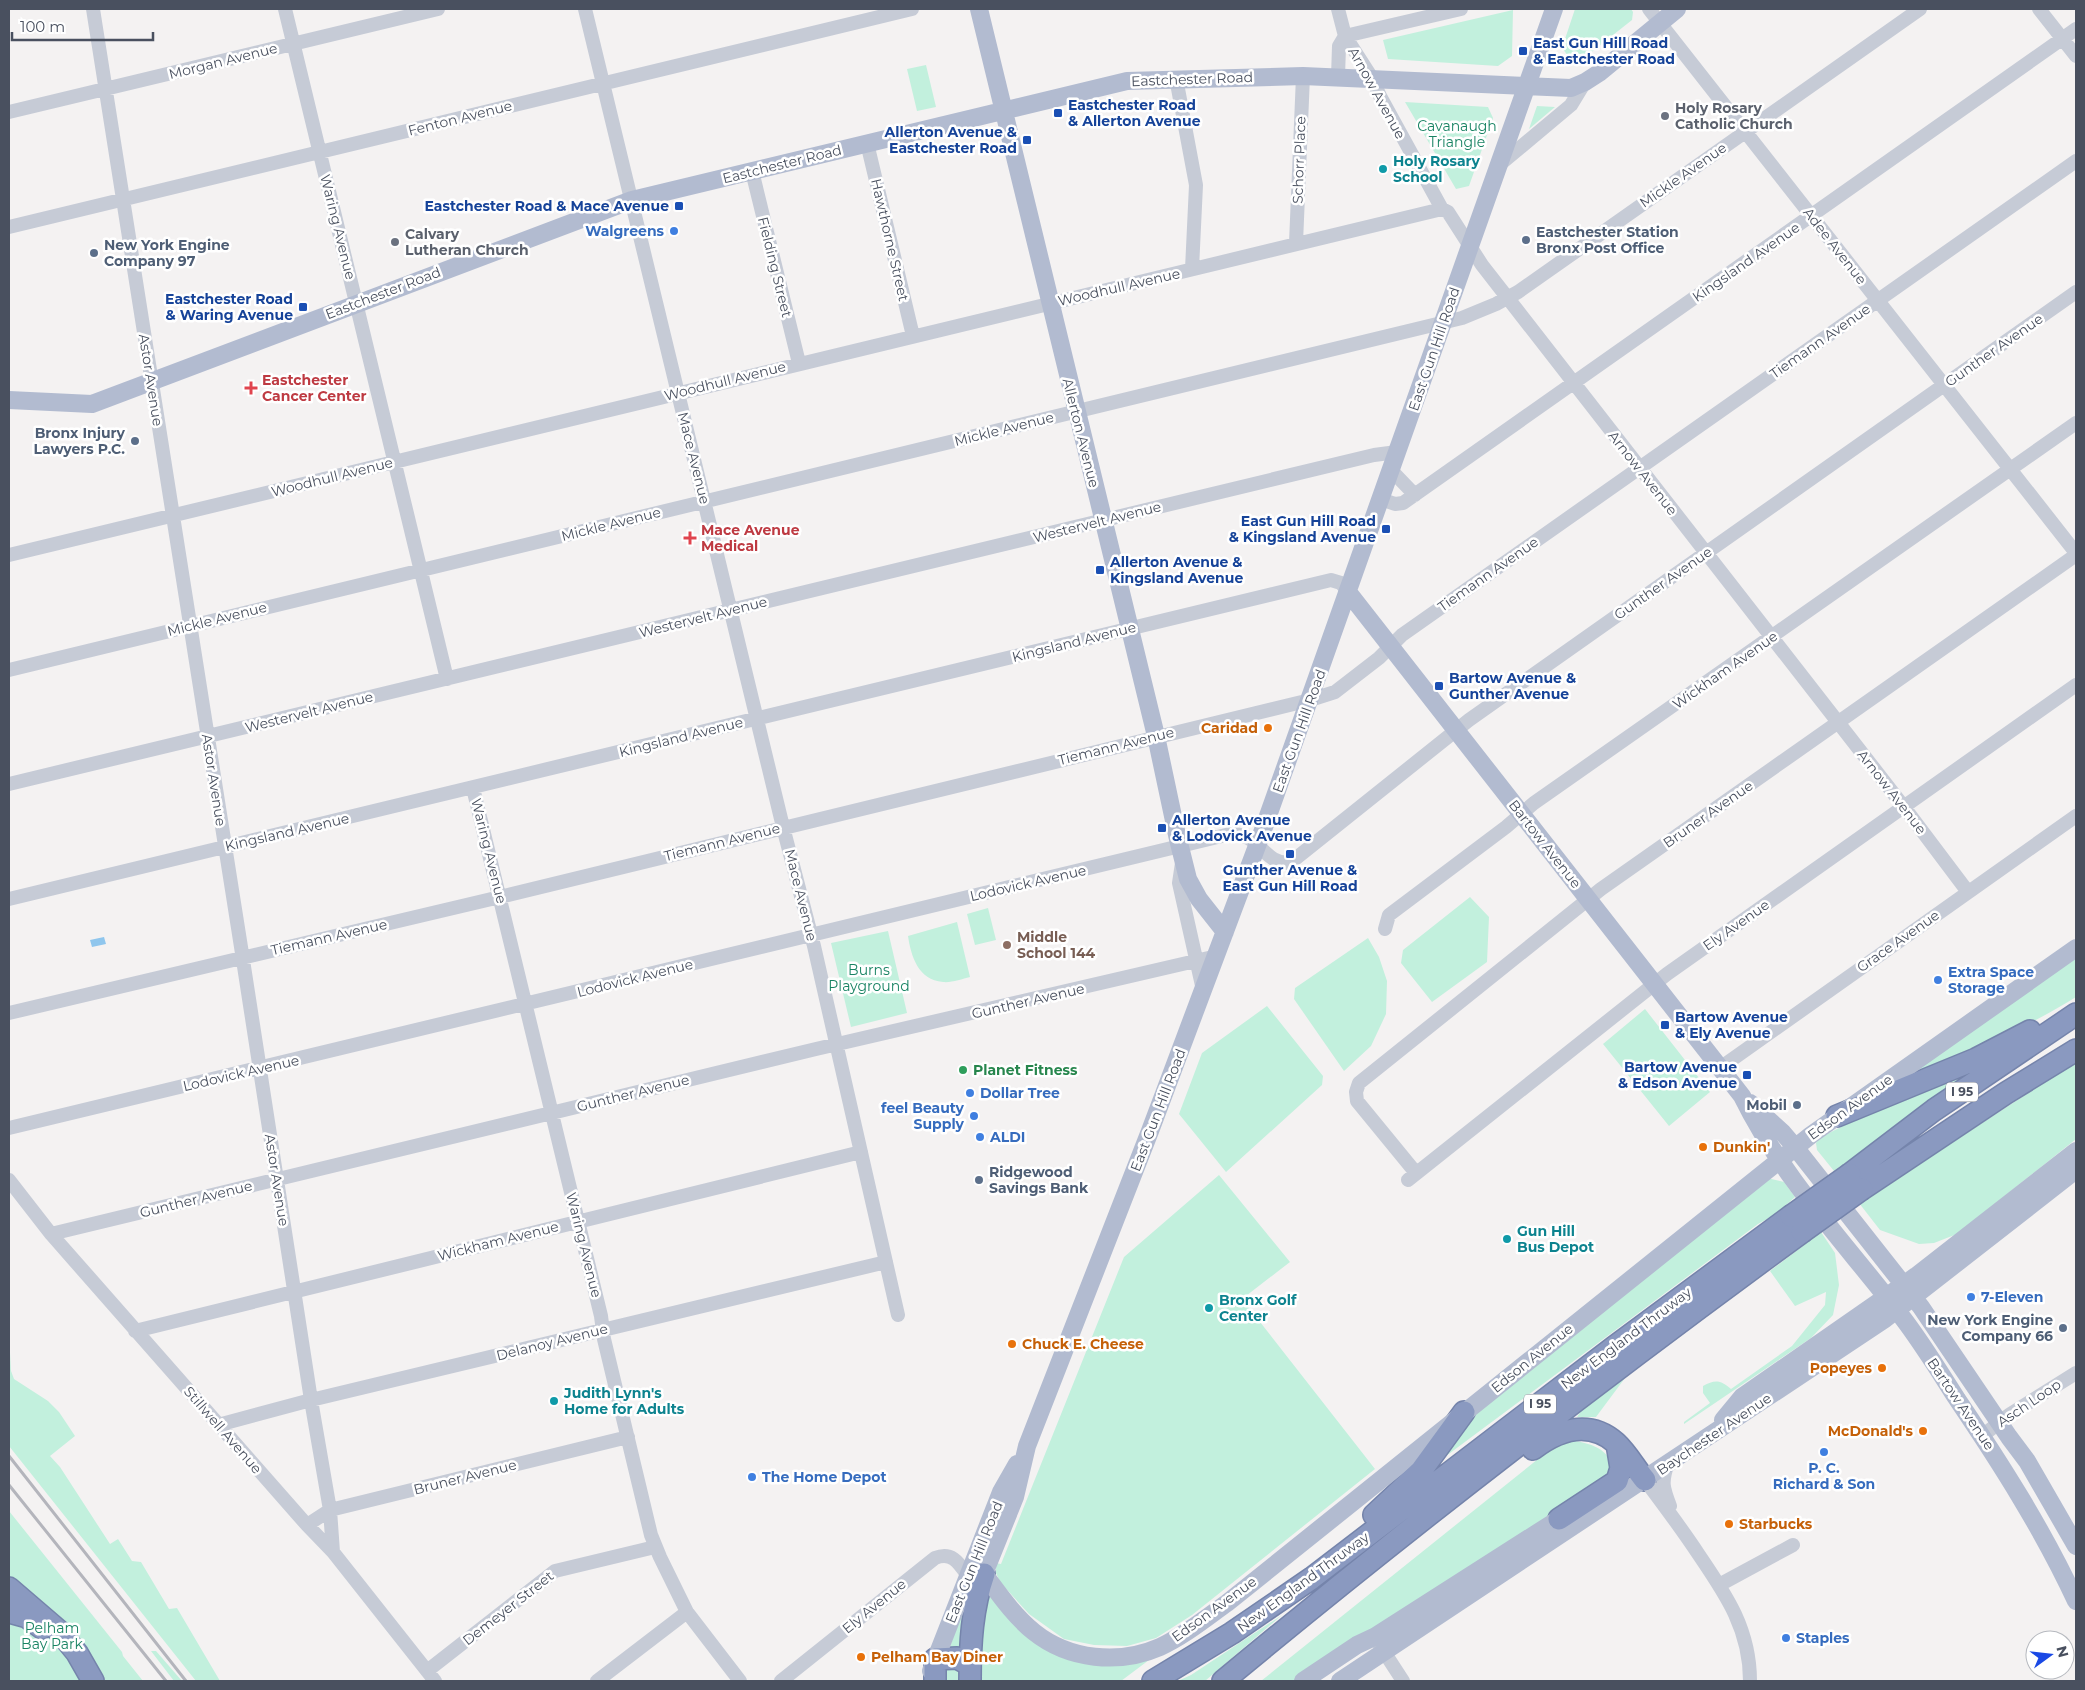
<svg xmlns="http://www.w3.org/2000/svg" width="2085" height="1690" font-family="Montserrat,sans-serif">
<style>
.green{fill:#c2f0dd}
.water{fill:#8fc6ed}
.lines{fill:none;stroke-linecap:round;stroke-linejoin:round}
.highway-casing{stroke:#7584ab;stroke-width:24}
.minor{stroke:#c6cbd6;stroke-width:14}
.major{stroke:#b2bbd0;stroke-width:18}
.highway{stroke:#8a99c0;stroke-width:21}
.rail{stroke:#b4b5bc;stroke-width:3}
.highway-bridge-casing{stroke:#7584ab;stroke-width:24;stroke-linecap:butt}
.highway-bridge{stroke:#8a99c0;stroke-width:21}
.transit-dot{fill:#1a4fb4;stroke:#fff;stroke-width:2}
.worship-dot{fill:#6b7280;stroke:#fff;stroke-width:2}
.culture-dot{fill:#0f9aa8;stroke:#fff;stroke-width:2}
.shop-dot{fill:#3f7fe0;stroke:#fff;stroke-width:2}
.service-dot{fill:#5c6f8a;stroke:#fff;stroke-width:2}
.health-dot{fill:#e0444e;stroke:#fff;stroke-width:2}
.food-dot{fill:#e8710a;stroke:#fff;stroke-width:2}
.education-dot{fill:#8d6e63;stroke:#fff;stroke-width:2}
.leisure-dot{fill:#2e9e5b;stroke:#fff;stroke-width:2}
.labels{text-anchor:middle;stroke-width:5;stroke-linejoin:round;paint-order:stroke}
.shield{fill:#fff;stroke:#80848f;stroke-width:1}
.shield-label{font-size:12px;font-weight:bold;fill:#49505f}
.transit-label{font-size:14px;font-weight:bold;fill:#164399;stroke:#fff;text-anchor:start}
.street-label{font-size:14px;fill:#49505f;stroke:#fff}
.worship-label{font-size:14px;font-weight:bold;fill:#5b616d;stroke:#fff;text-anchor:start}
.park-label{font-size:14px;fill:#188363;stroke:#fff}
.culture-label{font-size:14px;font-weight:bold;fill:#0d838f;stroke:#fff;text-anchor:start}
.shop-label{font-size:14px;font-weight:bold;fill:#366cbe;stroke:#fff;text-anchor:start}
.service-label{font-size:14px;font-weight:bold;fill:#4e5e75;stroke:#fff;text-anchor:start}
.health-label{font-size:14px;font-weight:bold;fill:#be3a42;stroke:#fff;text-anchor:start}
.food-label{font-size:14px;font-weight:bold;fill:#c56008;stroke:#fff;text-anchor:start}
.education-label{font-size:14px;font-weight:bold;fill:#785e54;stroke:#fff;text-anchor:start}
.leisure-label{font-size:14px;font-weight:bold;fill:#27864d;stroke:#fff;text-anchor:start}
</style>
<rect width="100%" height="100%" fill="#f4f2f2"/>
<path class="green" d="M1575,9H1631L1633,12L1632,20L1575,65L1562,48Z
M1513,10L1512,56L1498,66L1388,59L1383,40Z
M926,65L936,107L917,111L907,69Z
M1405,102L1488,107L1493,118L1469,186L1456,189Z
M1537,106L1555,107L1529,129Z
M1470,897L1489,917L1487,962L1432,1002L1401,963L1403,950Z
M988,908L996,940L975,945L967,914Z
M957,922L970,977C962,979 951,983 943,982C918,980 911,956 908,936Z
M888,931L907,1013L851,1027L831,943Z
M1368,938L1379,957L1387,981L1386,1014L1371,1046L1344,1071L1294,999L1295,988Z
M2076,957V997C2022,1031 1962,1054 1903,1079Z
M1267,1006L1323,1076L1322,1085L1226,1172L1179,1114L1202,1053Z
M1645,1009L1710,1092L1669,1126L1603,1044Z
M2076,1062V1139L1957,1234L1934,1243L1919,1244L1880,1230L1859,1203Z
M1978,1069L1834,1171L1817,1150L1816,1143L1819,1138L1865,1115Z
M1219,1175L1290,1262L1242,1299L1375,1469L1192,1615L1156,1638L1127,1646L1094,1645L1064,1639L1029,1614L1000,1582L996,1573V1563L1001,1564L1124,1257Z
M1767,1178L1784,1182L1795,1197L1776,1214L1758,1224L1442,1459L1470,1417Z
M1821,1232L1835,1253L1839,1285L1833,1315L1811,1338L1684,1424V1422L1710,1403L1703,1393V1386C1715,1379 1721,1380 1731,1389L1792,1346L1825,1305L1826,1292L1795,1306L1770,1271Z
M9,1334L11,1371L14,1379L48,1401L59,1412L75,1436L50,1456L60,1467L110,1544L118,1539L132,1561L141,1562L169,1609L177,1608L220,1681H196L9,1446Z
M1625,1378L1596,1417H1577L1581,1411Z
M1570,1440C1589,1443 1611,1448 1613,1471L1562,1508L1299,1681H1261L1558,1443Z
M9,1511L122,1652L123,1656L143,1681H9Z
M990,1592L1055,1655L1153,1657L1121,1681H976L980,1613Z
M968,1593L963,1649L948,1653Z
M1282,1615L1205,1681H1178L1191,1675Z
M151,1651H156L182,1681H174Z
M949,1667L960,1671L961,1681H942L944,1671Z"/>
<path class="water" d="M104,937L106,944L92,947L90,940Z"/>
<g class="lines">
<defs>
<path id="highway" d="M1837,1116L1976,1059L2030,1031
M1850,1174L1934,1110L2076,1014
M1862,1189L2006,1093L2076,1050
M1533,1449C1558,1430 1589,1419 1616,1443C1627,1453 1635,1468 1645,1480
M1374,1515L1421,1471L1464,1412
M1559,1519L1617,1481L1621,1468L1617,1444
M9,1588L59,1631L77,1653L93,1681
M9,1612L27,1617L42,1628
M935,1681V1659L957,1658L970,1665
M970,1681C970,1644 972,1608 984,1574
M1153,1681L1232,1633L1312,1578L1614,1347L1791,1216
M1223,1681C1411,1525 1605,1376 1802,1232"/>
</defs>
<use href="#highway" class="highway-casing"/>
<path class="minor" d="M93,9L241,947L311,1400L330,1510L333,1552
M285,9L447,679
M585,9L783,827L814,946L898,1315
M1338,9L1345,36L1372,78L1380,96L1442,209L1448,212L1482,265L1904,807L1968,892
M1649,9L2076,553
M2039,9L2076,56
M1338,77L1339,46L1345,36L1461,9
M1176,78L1196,185L1192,269
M9,112L438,9
M867,143L913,336
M1498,166L1571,105L1585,82
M752,171L799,363
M9,227L912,9
M1296,243L1303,76
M1391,470L1415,495
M1381,499L1395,504L1403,503L2076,29
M9,555L1442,209
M9,670L1462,318L1496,304L1518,292L1920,9
M9,784L1374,455L1397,452
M473,788L601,1316L604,1339L651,1535L660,1557L687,1612L740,1681
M1182,863L1179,883L1203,990
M9,899L1331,580L1341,583L1348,592
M1385,929L1389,915L1506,827L1534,803L2076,423
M9,1013L500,897L1310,700L1335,692L1379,658L1402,635L2076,161
M1720,1068L2076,816
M9,1128L1230,834C1261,833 1262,864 1290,863L1469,720L2076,292
M1416,1173L1357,1101L1356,1092L1359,1083L1601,889L2076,555
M9,1180L51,1234L307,1525L333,1552L435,1681
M1408,1180L1667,974L2076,685
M51,1234L816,1049L1217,956
M135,1331L861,1152
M218,1425L311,1400L886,1262
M1982,1436L2009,1415L2076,1373
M1668,1463C1661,1482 1663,1488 1670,1506
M1645,1480C1663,1504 1682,1529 1699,1555C1727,1596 1750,1630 1750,1681
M307,1525L330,1510L628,1437
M1719,1585L1793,1545
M1379,1644L1403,1681
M427,1671L555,1571L655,1547
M597,1681L687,1612
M781,1681L935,1558C952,1551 959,1563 968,1576"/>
<path class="major" d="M979,9L1156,736L1177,835L1188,879L1199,899L1225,932
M1554,9L1263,830L1150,1131L1027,1446L1015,1497L984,1574C999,1594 1014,1616 1034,1632C1069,1660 1119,1665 1160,1647C1184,1636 1206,1618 1227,1603L1811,1135L2076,948
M9,400L92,404L632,200L1127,81L1303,76L1571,88L1585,82L1599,73L1677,9
M1348,592L1742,1096C1782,1178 1847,1245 1902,1317C1922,1343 1939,1371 1957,1399C2001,1464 2043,1530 2076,1601
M1750,1103L1783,1133L1795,1147L1921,1307L2009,1437L2027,1461L2076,1546
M1723,1420L1742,1397L1916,1276L2076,1151
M931,1671L1001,1492L1017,1464
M1303,1681L1357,1645L1374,1637L1559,1519
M1340,1681L1885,1319L2076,1170"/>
<use href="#highway" class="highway"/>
<path class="rail" d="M9,1456L186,1681
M9,1485L166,1681"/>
<defs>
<path id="highway-bridge" d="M1791,1216L1850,1174
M1802,1232L1862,1189"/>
</defs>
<use href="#highway-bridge" class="highway-bridge-casing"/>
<use href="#highway-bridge" class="highway-bridge"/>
</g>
<g class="transit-dot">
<rect x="1518" y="46" width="10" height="10" rx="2.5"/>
<rect x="1053" y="108" width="10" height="10" rx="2.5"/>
<rect x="1022" y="135" width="10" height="10" rx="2.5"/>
<rect x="674" y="201" width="10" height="10" rx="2.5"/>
<rect x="298" y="302" width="10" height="10" rx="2.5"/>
<rect x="1381" y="524" width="10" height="10" rx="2.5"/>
<rect x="1095" y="565" width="10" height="10" rx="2.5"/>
<rect x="1434" y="681" width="10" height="10" rx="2.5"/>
<rect x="1157" y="823" width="10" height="10" rx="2.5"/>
<rect x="1285" y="849" width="10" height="10" rx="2.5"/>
<rect x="1660" y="1020" width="10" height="10" rx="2.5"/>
<rect x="1742" y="1070" width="10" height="10" rx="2.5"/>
</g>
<g class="worship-dot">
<circle cx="1665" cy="116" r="5"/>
<circle cx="395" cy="242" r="5"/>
</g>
<g class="culture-dot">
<circle cx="1383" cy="169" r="5"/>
<circle cx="1507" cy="1239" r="5"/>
<circle cx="1209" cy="1308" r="5"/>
<circle cx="554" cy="1401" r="5"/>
</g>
<g class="shop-dot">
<circle cx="674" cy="231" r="5"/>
<circle cx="1938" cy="980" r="5"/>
<circle cx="970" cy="1093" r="5"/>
<circle cx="974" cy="1116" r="5"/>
<circle cx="980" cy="1137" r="5"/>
<circle cx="1971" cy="1297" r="5"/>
<circle cx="1824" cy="1452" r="5"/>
<circle cx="752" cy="1477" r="5"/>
<circle cx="1786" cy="1638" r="5"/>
</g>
<g class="service-dot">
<circle cx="1526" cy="240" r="5"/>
<circle cx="94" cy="253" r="5"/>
<circle cx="135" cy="441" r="5"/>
<circle cx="1797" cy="1105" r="5"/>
<circle cx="979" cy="1180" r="5"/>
<circle cx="2063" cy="1328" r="5"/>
</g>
<g class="health-dot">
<path d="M248.5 380.5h5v5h5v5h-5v5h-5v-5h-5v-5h5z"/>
<path d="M687.5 530.5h5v5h5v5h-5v5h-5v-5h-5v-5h5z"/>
</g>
<g class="food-dot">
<circle cx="1268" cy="728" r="5"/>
<circle cx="1703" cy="1147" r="5"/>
<circle cx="1012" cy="1344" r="5"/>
<circle cx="1882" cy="1368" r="5"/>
<circle cx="1923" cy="1431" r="5"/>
<circle cx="1729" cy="1524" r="5"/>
<circle cx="861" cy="1657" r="5"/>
</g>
<circle class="education-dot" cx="1007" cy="945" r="5"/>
<circle class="leisure-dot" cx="963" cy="1070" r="5"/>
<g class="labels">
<g class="shield">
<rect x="1946" y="1082.5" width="32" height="19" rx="4"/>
<rect x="1524" y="1394.5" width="32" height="19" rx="4"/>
</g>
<g class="shield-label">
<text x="1962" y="1096">I 95</text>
<text x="1540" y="1408">I 95</text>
</g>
<g class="transit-label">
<text x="1533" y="48">East Gun Hill Road<tspan x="1533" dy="16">&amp; Eastchester Road</tspan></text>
<text x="1068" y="110">Eastchester Road<tspan x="1068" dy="16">&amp; Allerton Avenue</tspan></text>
<text x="1017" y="137" text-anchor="end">Allerton Avenue &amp;<tspan x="1017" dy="16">Eastchester Road</tspan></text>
<text x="669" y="211" text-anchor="end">Eastchester Road &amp; Mace Avenue</text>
<text x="293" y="304" text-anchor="end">Eastchester Road<tspan x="293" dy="16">&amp; Waring Avenue</tspan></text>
<text x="1376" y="526" text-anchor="end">East Gun Hill Road<tspan x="1376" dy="16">&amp; Kingsland Avenue</tspan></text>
<text x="1110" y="567">Allerton Avenue &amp;<tspan x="1110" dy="16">Kingsland Avenue</tspan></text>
<text x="1449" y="683">Bartow Avenue &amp;<tspan x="1449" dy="16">Gunther Avenue</tspan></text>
<text x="1172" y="825">Allerton Avenue<tspan x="1172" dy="16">&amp; Lodovick Avenue</tspan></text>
<text x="1290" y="875" text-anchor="middle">Gunther Avenue &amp;<tspan x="1290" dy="16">East Gun Hill Road</tspan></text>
<text x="1675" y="1022">Bartow Avenue<tspan x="1675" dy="16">&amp; Ely Avenue</tspan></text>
<text x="1737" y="1072" text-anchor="end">Bartow Avenue<tspan x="1737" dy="16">&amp; Edson Avenue</tspan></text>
</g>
<g class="street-label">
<text transform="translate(223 61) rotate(-14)" y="5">Morgan Avenue</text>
<text transform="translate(1192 79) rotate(-2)" y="5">Eastchester Road</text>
<text transform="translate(1377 93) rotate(61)" y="5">Arnow Avenue</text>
<text transform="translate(460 118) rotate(-14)" y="5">Fenton Avenue</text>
<text transform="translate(1299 160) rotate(-88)" y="5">Schorr Place</text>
<text transform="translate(782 164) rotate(-14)" y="5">Eastchester Road</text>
<text transform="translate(1683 175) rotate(-35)" y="5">Mickle Avenue</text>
<text transform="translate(338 227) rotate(76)" y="5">Waring Avenue</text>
<text transform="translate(890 240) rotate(77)" y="5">Hawthorne Street</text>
<text transform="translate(1835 246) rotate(52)" y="5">Adee Avenue</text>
<text transform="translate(1746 262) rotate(-35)" y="5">Kingsland Avenue</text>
<text transform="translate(775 267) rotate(76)" y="5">Fielding Street</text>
<text transform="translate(1119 287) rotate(-13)" y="5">Woodhull Avenue</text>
<text transform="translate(383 293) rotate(-21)" y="5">Eastchester Road</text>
<text transform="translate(1820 341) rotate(-35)" y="5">Tiemann Avenue</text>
<text transform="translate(1434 349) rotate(-71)" y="5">East Gun Hill Road</text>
<text transform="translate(1994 350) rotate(-35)" y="5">Gunther Avenue</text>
<text transform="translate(151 380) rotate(81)" y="5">Astor Avenue</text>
<text transform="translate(725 381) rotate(-14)" y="5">Woodhull Avenue</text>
<text transform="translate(1004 429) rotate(-14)" y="5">Mickle Avenue</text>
<text transform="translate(1081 433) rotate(76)" y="5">Allerton Avenue</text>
<text transform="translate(694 458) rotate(76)" y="5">Mace Avenue</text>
<text transform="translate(1643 473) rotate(52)" y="5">Arnow Avenue</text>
<text transform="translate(332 477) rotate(-14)" y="5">Woodhull Avenue</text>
<text transform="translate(1097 522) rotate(-14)" y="5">Westervelt Avenue</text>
<text transform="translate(611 524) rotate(-14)" y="5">Mickle Avenue</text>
<text transform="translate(1488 574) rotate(-35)" y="5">Tiemann Avenue</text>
<text transform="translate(1663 583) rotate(-35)" y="5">Gunther Avenue</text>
<text transform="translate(703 617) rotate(-14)" y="5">Westervelt Avenue</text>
<text transform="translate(217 619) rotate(-14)" y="5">Mickle Avenue</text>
<text transform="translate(1074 642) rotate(-14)" y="5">Kingsland Avenue</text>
<text transform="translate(1725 670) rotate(-35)" y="5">Wickham Avenue</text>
<text transform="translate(309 712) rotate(-14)" y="5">Westervelt Avenue</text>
<text transform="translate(1299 731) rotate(-70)" y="5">East Gun Hill Road</text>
<text transform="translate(681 737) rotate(-14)" y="5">Kingsland Avenue</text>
<text transform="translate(1116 746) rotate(-14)" y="5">Tiemann Avenue</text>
<text transform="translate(214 780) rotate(81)" y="5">Astor Avenue</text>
<text transform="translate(1892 792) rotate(52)" y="5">Arnow Avenue</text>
<text transform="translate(1708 814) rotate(-35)" y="5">Bruner Avenue</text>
<text transform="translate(287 832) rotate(-13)" y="5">Kingsland Avenue</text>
<text transform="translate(722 842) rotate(-14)" y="5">Tiemann Avenue</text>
<text transform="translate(1545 844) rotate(52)" y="5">Bartow Avenue</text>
<text transform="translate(489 851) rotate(76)" y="5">Waring Avenue</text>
<text transform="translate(1028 883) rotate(-13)" y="5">Lodovick Avenue</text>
<text transform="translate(801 895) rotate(76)" y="5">Mace Avenue</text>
<text transform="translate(1736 925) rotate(-35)" y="5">Ely Avenue</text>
<text transform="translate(329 937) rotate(-13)" y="5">Tiemann Avenue</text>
<text transform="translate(1898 941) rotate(-35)" y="5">Grace Avenue</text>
<text transform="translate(635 978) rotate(-14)" y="5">Lodovick Avenue</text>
<text transform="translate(1028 1001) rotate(-13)" y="5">Gunther Avenue</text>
<text transform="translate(241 1073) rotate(-13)" y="5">Lodovick Avenue</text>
<text transform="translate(633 1093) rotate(-14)" y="5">Gunther Avenue</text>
<text transform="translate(1850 1107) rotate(-36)" y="5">Edson Avenue</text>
<text transform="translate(1158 1110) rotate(-69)" y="5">East Gun Hill Road</text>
<text transform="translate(277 1180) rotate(81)" y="5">Astor Avenue</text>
<text transform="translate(196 1199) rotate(-14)" y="5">Gunther Avenue</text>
<text transform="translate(498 1241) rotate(-14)" y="5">Wickham Avenue</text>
<text transform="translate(584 1245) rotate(76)" y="5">Waring Avenue</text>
<text transform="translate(1626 1338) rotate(-37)" y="5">New England Thruway</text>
<text transform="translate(552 1342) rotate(-14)" y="5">Delanoy Avenue</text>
<text transform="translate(1532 1358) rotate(-39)" y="5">Edson Avenue</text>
<text transform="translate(2029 1403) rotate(-34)" y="5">Asch Loop</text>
<text transform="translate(1961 1404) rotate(56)" y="5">Bartow Avenue</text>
<text transform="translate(223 1430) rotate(49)" y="5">Stillwell Avenue</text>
<text transform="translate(1714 1434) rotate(-34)" y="5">Baychester Avenue</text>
<text transform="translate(465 1477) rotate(-14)" y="5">Bruner Avenue</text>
<text transform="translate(974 1562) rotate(-68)" y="5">East Gun Hill Road</text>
<text transform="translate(1303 1582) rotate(-36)" y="5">New England Thruway</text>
<text transform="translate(874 1606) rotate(-39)" y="5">Ely Avenue</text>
<text transform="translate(508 1608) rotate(-38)" y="5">Demeyer Street</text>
<text transform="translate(1214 1609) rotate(-36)" y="5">Edson Avenue</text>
</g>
<g class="worship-label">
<text x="1675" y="113">Holy Rosary<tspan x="1675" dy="16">Catholic Church</tspan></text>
<text x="405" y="239">Calvary<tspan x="405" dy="16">Lutheran Church</tspan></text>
</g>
<g class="park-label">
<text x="1457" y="131">Cavanaugh<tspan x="1457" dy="16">Triangle</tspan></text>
<text x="869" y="975">Burns<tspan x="869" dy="16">Playground</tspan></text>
<text x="52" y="1633">Pelham<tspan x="52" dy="16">Bay Park</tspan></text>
</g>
<g class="culture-label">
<text x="1393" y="166">Holy Rosary<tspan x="1393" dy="16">School</tspan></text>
<text x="1517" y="1236">Gun Hill<tspan x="1517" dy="16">Bus Depot</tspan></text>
<text x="1219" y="1305">Bronx Golf<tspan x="1219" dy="16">Center</tspan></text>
<text x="564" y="1398">Judith Lynn's<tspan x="564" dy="16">Home for Adults</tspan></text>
</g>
<g class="shop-label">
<text x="664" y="236" text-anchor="end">Walgreens</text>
<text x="1948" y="977">Extra Space<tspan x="1948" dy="16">Storage</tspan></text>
<text x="980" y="1098">Dollar Tree</text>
<text x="964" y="1113" text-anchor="end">feel Beauty<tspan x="964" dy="16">Supply</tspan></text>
<text x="990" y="1142">ALDI</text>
<text x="1981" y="1302">7-Eleven</text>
<text x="1824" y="1473" text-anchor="middle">P. C.<tspan x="1824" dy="16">Richard &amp; Son</tspan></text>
<text x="762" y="1482">The Home Depot</text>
<text x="1796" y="1643">Staples</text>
</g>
<g class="service-label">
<text x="1536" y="237">Eastchester Station<tspan x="1536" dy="16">Bronx Post Office</tspan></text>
<text x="104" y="250">New York Engine<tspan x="104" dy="16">Company 97</tspan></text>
<text x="125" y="438" text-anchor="end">Bronx Injury<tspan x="125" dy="16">Lawyers P.C.</tspan></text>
<text x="1787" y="1110" text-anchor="end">Mobil</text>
<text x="989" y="1177">Ridgewood<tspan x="989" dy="16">Savings Bank</tspan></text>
<text x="2053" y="1325" text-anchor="end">New York Engine<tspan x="2053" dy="16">Company 66</tspan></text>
</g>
<g class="health-label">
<text x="262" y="385">Eastchester<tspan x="262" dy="16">Cancer Center</tspan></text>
<text x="701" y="535">Mace Avenue<tspan x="701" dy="16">Medical</tspan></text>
</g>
<g class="food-label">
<text x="1258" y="733" text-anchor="end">Caridad</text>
<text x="1713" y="1152">Dunkin'</text>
<text x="1022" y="1349">Chuck E. Cheese</text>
<text x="1872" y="1373" text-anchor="end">Popeyes</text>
<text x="1913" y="1436" text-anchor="end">McDonald's</text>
<text x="1739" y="1529">Starbucks</text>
<text x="871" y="1662">Pelham Bay Diner</text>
</g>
<g class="education-label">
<text x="1017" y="942">Middle<tspan x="1017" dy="16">School 144</tspan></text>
</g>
<g class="leisure-label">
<text x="973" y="1075">Planet Fitness</text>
</g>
</g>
<rect width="2085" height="1690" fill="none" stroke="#49505f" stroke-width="20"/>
<g transform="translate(2050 1655) rotate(75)"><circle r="24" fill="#ffffff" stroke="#b6b9bf"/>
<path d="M0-4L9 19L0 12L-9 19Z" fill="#1a49e5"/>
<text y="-8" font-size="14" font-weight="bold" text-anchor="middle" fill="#49505f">N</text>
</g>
<path d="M12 32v8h141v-8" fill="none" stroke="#49505f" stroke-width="2.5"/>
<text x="20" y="32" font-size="15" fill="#49505f" stroke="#ffffff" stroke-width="4" paint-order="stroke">100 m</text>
</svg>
